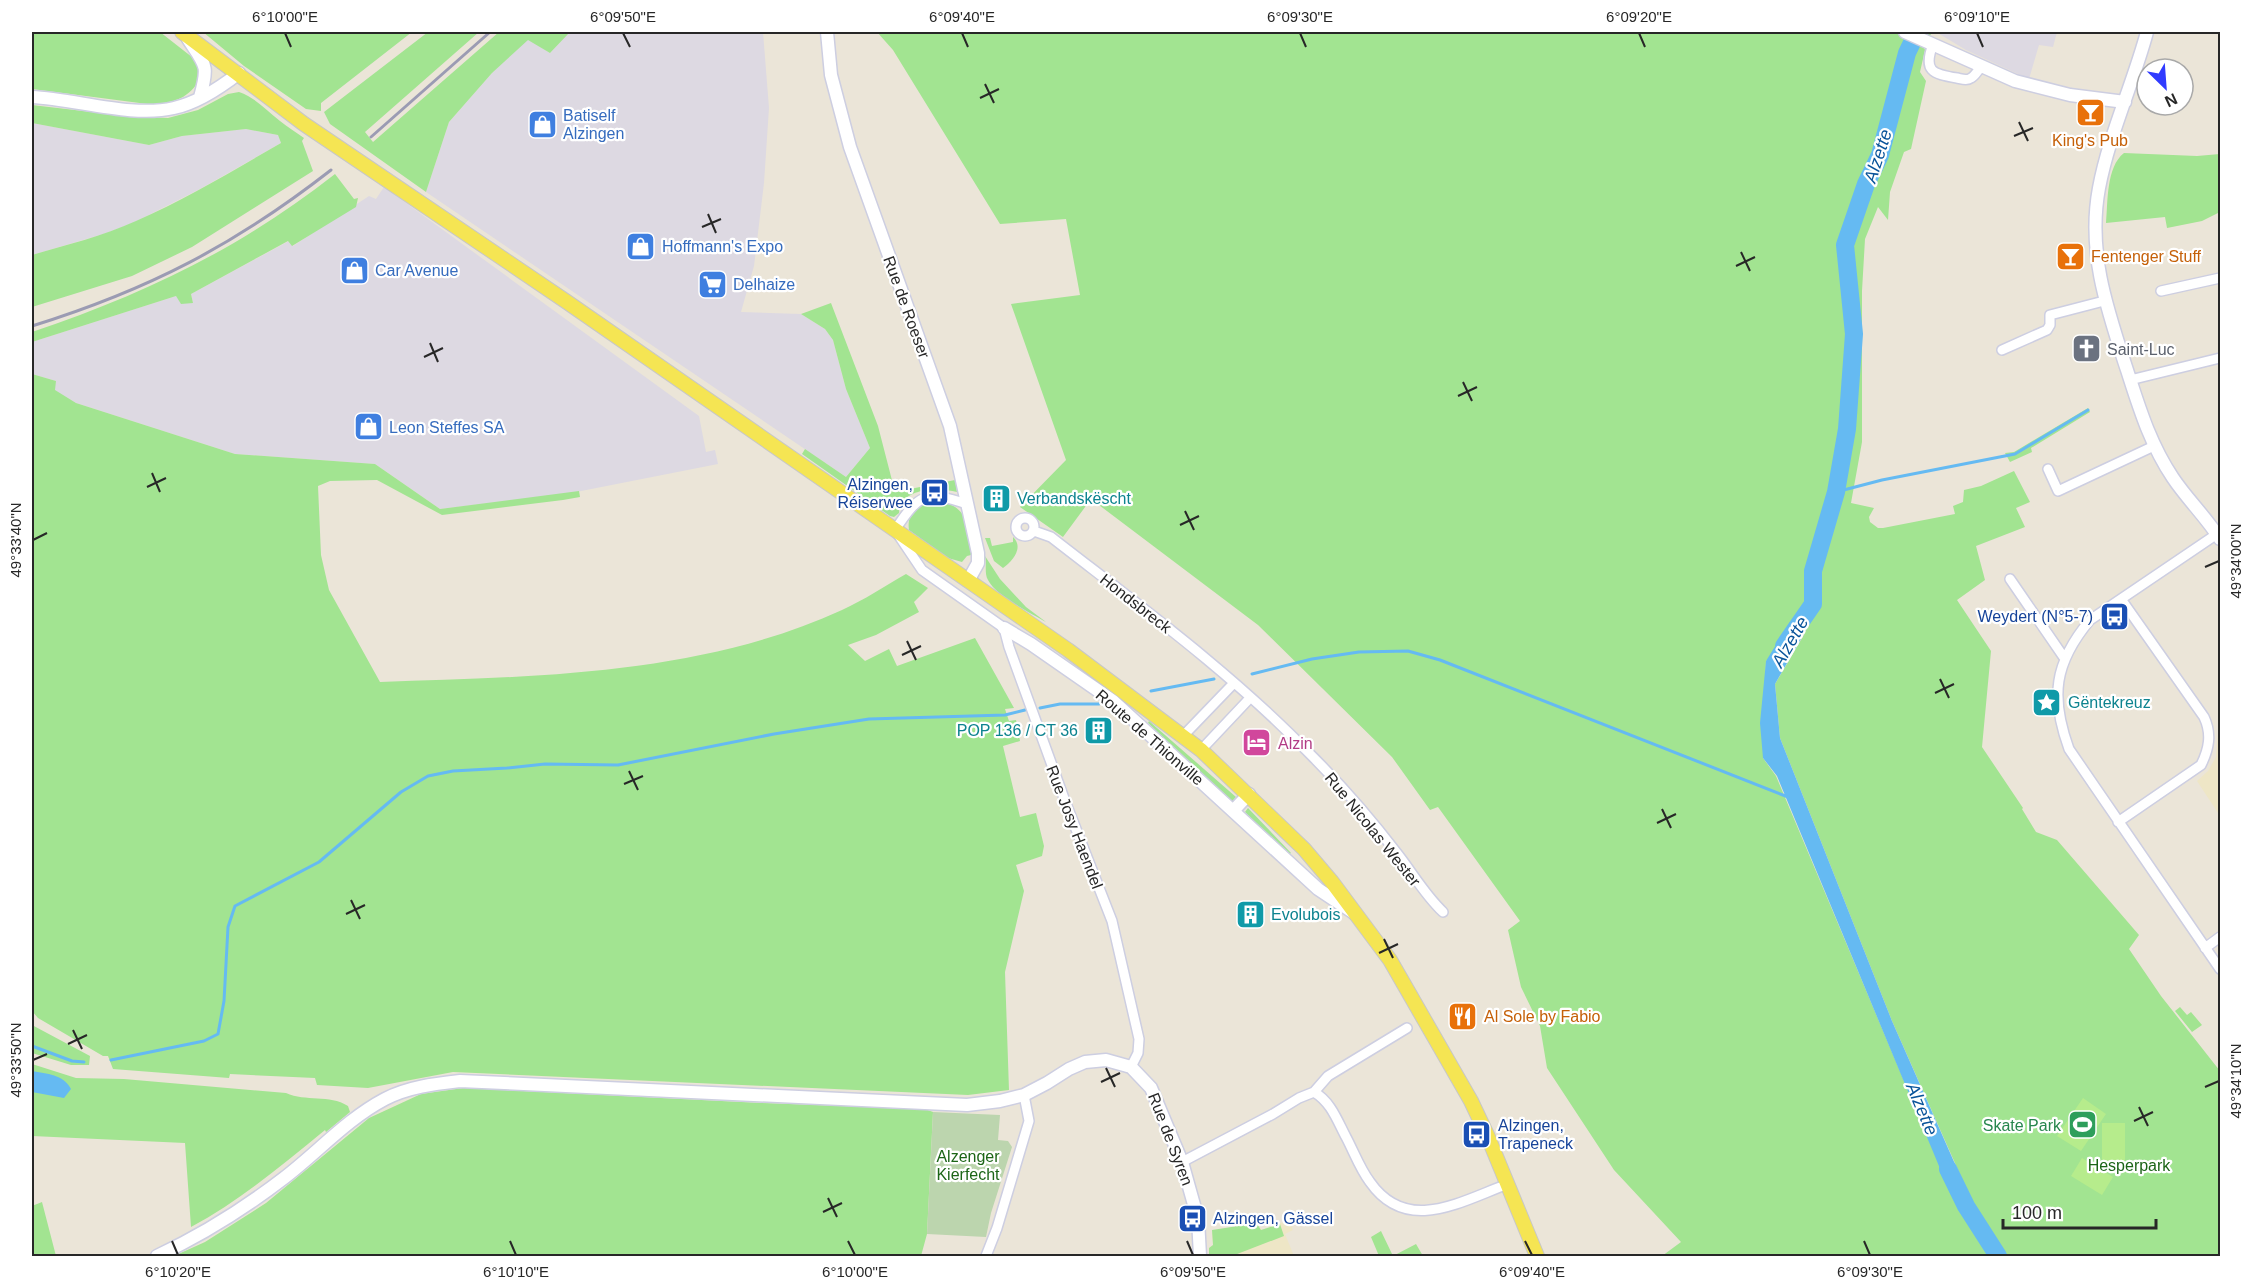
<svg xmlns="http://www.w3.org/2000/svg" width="2252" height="1288" font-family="Helvetica,sans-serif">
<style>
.industrial{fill:#ddd9e2}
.education{fill:#eee6c6}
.green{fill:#a2e491;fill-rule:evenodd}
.cemetery{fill:#bcd5ae}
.pitch{fill:#b6ec8c}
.water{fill:#65baf2}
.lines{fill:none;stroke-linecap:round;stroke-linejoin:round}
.stream{stroke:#65baf2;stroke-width:3}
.river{stroke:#65baf2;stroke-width:18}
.street-casing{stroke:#cdcee1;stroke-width:12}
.secondary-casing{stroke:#cdcee1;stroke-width:15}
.primary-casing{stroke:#c7c7c7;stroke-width:16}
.street{stroke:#fff;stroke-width:9}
.secondary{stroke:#fff;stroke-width:12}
.primary{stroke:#f5e553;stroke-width:14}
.rail{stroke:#9b9bb3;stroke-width:3}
.ticks{fill:none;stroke:#272727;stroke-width:2}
.labels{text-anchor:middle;stroke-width:4.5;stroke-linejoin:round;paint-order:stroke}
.shop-label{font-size:16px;fill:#366cbe;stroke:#fff;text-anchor:start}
.food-label{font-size:16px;fill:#c56008;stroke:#fff;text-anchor:start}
.street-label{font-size:16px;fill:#272727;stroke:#fff}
.worship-label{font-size:16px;fill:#5b616d;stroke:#fff;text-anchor:start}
.transit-label{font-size:16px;fill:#164399;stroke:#fff;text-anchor:end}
.culture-label{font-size:16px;fill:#0d838f;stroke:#fff;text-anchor:start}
.hotel-label{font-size:16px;fill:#b23c85;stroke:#fff;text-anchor:start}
.leisure-label{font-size:16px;fill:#27864d;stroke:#fff;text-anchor:end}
.park-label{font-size:16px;fill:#1c6517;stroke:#fff}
.water-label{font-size:18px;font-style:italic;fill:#09549a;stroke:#fff}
.neatline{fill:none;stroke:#272727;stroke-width:2}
.ticks-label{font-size:15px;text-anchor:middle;fill:#272727}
</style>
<rect width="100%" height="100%" fill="#ebe5d8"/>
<path class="industrial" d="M570,32H763L769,108L764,183L754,266L741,312L801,314L825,329L833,340L846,389L870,448L846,477L426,192L449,122L492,73L528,39L550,53Z
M1936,32H2057L2053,47L2039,45L2029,79L1966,50Z
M32,123L149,145L182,136L246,129L278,135L281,143L200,189L135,222L107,233L32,255Z
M384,187L699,416L706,452L715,450L718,464L566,494L440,509L375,464L235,454L76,403L54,390L56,381L32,374V342L176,296L193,303L191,294L289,241L293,246L369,196L376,199Z"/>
<path class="education" d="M2220,729V816L2197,781L2208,771L2216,757L2218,732Z
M1289,1220L1293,1230L1285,1234L1294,1256H1209V1248L1213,1245L1212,1233L1257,1224L1262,1230Z"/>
<path class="green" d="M32,32H160L197,61L202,74C192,97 178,101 155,105L32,89Z
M203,32H412L321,103V111L306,109L244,66Z
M428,32H479L365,132L373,142L499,32H570L550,53L528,40L492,73L449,122L426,192L330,124L324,112Z
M877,32H1933L1922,44L1925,50L1920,72L1926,81L1911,149L1904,152L1890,192L1888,220L1878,207L1865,239L1862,291V442L1851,503L1874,508L1869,517L1870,522L1878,528H1883L1955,514L1953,506L1963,502L1964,490L1981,486L2014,471L2030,502L2016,508L2025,527L1976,546L1985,580L1957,600L1991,651L1982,747L2023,808L2022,809L2036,832L2057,840L2139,935L2129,949L2161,996L2220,1071V1256H1662L1681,1242L1614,1170L1547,1068L1540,1026L1521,987L1508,930L1520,921L1438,807L1430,810L1392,757L1258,625L1091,499L1063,537L1020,507L1066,460L1011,304L1080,295L1066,219L1000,224L893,50ZM1805,633L1775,684L1780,738L1892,1021L1966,1188L1952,1195L1776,776L1763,758L1766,661Z
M239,92C256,98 266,110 280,121C287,127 296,132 304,138L302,141L313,171L192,247L132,276L32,307V255C66,245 103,236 136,221C186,199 234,170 281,143L278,135L246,129L182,136L149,145L32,123V105L126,116L168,118L198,110L228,94Z
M2124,153L2197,156L2220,154V212L2202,221L2167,228L2165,217L2106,223C2108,202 2106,167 2124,153Z
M335,174L354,199L358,198L356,207L292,246L288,241L191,294L193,303L181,304L176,296L32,342V332C147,293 239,249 335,174Z
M831,303L878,426L895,492L955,480L957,492C938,487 901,487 899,513L894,517L890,516L802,454L805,449L846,477L870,448L846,389L833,340L825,329L801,314Z
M32,374L56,381L55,390L76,403L235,454L375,464L440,509L579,491L580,497L563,500L442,515L377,480L330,481L318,486L321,555L329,590L380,682C533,677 701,675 842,610C864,600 885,586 906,574L928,588L914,602L919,612L876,635L848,645L865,661L889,649L897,666L975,638L1014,708L1005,709L1009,721L1016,720L1020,741L1003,746L1020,817L1036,813L1044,846L1042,856L1016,865L1024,891L1005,972L1009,1090L968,1095L453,1072L368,1088L317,1085L315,1078L230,1074L229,1078L113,1069L108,1056H103L38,1018L32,1011Z
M2088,408L2090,412L2031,448L2032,452L2010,462L2005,453L2014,452Z
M936,501C968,505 967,524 973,550L971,555L967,556L962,562L948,558L909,530C906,512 920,504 936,501Z
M1013,537C1024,547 1013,561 1003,568L994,561L985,538H990L992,546L1013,542Z
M985,556L1000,579L1026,607L1046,622C1031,613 996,596 988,580C984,573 987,564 985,556Z
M2049,688L2051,690V715L2047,716L2036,698Z
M1149,721L1236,797L1232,802L1148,723Z
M1248,808L1291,853L1287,856L1245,812Z
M2180,1007L2187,1015L2191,1012L2202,1025L2192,1032L2175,1011Z
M32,1025L90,1056L89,1065H71L32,1053Z
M32,1064L76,1078L124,1079L286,1093C306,1102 329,1094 348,1106L350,1112L326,1132L325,1130C282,1165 240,1201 191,1227L185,1143L32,1136Z
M463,1088L761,1103L925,1109L933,1112L927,1234L921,1256H174L205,1242L266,1203L369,1118L421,1094Z
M42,1202L56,1256H32V1206Z
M1251,1224H1257L1261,1230L1280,1224L1284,1236L1232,1256H1209V1248L1213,1245L1212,1230Z
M1381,1231L1393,1256L1416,1244L1423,1256H1379L1371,1237Z"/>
<path class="cemetery" d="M933,1112L1000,1115L998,1140L1008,1141L1012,1147L991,1213L986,1237L927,1234Z"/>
<path class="pitch" d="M2083,1098L2106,1114L2081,1151L2057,1136Z
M2102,1123H2125V1161H2102Z
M2082,1158L2113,1177L2102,1195L2071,1176Z"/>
<path class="water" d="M1790,622L1805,632L1775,684L1780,738L1892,1021L1966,1189L1951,1195L1777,776L1763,758L1760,723L1766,661Z
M32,1071C47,1074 63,1074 71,1089L64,1098L32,1092Z"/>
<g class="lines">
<path class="stream" d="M1836,492L1882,480L2015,454L2088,410
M1252,674L1312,659L1359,652L1408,651L1440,660L1788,797
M1151,691L1214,679
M1040,708L1060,704H1099
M32,1046L72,1061L84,1062
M111,1060L204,1041L218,1034L224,1001L228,927L235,906L319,862L401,792L428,776L453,771L507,768L545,764L618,765L774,734L869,719L1005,715L1025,710"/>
<path class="river" d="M1784,646L1813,604V571L1836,492L1847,429L1854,334L1845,245L1866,184L1880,155L1907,53L1917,32
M1948,1169L1966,1206L1998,1256"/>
<defs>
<path id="street" d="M1933,44C1923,71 1932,74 1957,78C1962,79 1967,81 1971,78C1975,76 1978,70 1981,67
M2161,291L2220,278
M2002,350L2047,330L2050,325V315L2104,301
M2130,380L2220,358
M2048,469L2058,491L2154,446
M967,504C925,490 919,494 895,530L922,570L1004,628L1009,647L1065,801L1112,921L1139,1039L1138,1053L1131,1067
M1016 527a9 9 0 1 1 18 0a9 9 0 1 1-18 0Z
M1034,531L1051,537C1141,607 1233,674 1312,756C1342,786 1370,818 1396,852C1412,872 1424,894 1443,912
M2217,534L2090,620C2054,663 2050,697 2069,749L2220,969
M2010,579L2065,659
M1183,736L1234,683
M1201,750L1250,698
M2118,822L2201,765C2209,749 2212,734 2204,717L2121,599
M2205,948L2220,937
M1314,1092C1331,1102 1337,1120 1346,1137C1354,1152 1360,1169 1370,1182C1407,1235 1461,1201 1508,1184
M1182,1162L1273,1114L1299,1098L1314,1092L1328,1076L1407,1028
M986,1256L997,1228L1029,1121L1024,1095"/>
<path id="secondary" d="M827,32L831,75L850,147L950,426L978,553V563L968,581
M1905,32L2015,81L2070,95L2125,102
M2147,32C2133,84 2109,135 2099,188C2087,252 2107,309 2127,370C2139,407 2150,444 2173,478C2187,499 2206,517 2220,539
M188,39C206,66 209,65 200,97
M32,97C76,99 132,118 174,108C197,103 221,87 239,73
M1004,628L1031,644L1113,701L1318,889L1354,913
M1233,811L1249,794
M157,1256C202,1235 245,1208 284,1178C318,1152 347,1119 385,1099C408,1087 434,1084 460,1081L967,1105L1000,1101L1024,1095L1047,1083L1069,1069L1085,1062L1106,1060L1131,1067L1151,1088L1182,1162L1198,1219L1200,1256"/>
<path id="primary" d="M182,32L304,124L567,302L1068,650L1201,750L1304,849L1332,882L1390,960L1471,1101L1488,1137L1537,1256"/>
</defs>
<use href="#street" class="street-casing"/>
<use href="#secondary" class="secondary-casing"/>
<use href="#primary" class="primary-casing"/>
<use href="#street" class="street"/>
<use href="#secondary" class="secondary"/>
<use href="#primary" class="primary"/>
<path class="rail" d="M371,137L490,32
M32,326C148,290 235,245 331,170"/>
</g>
<path class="ticks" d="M285,33L291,47M623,33L630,47M962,33L968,47M1300,33L1306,47M1639,33L1645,47M1977,33L1983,47M985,84L994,103M980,98L999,89M2019,122L2028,141M2014,136L2033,128M708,214L716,233M702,227L721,219M1741,252L1750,271M1736,266L1755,257M430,343L438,362M424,357L443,348M1463,382L1472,401M1458,396L1477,387M152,473L160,492M147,487L166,478M1185,511L1194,530M1180,525L1199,516M33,540L47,533M2205,567L2219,561M907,641L916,660M902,655L921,646M1940,679L1949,698M1935,693L1954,684M629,771L638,790M624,784L643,776M1662,809L1671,828M1657,823L1676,814M351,900L360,919M346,914L365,905M1384,939L1393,958M1379,953L1398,944M73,1030L82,1049M68,1044L87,1035M33,1060L47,1054M1106,1068L1115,1087M1101,1082L1120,1073M2205,1087L2219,1081M2139,1107L2148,1126M2134,1121L2153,1112M828,1198L837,1217M823,1212L842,1203M172,1241L178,1255M510,1241L516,1255M848,1241L855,1255M1187,1241L1193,1255M1525,1241L1532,1255M1864,1241L1870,1255"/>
<defs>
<symbol id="bar-square" viewBox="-11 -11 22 22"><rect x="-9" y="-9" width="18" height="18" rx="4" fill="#e8710a" stroke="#fff"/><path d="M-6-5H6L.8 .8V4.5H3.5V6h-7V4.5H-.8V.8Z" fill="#fff"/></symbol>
<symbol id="shop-square" viewBox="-11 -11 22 22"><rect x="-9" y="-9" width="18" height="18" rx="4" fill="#3f7fe0" stroke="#fff"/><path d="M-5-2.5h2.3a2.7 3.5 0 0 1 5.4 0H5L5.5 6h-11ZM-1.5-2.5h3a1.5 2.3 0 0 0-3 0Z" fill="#fff"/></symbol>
<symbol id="supermarket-square" viewBox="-11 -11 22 22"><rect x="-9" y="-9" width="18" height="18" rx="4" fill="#3f7fe0" stroke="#fff"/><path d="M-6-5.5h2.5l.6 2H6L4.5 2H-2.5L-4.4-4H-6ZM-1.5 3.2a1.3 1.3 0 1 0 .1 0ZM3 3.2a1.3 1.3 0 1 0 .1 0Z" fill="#fff"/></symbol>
<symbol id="church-square" viewBox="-11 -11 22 22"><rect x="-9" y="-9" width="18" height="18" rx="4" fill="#6b7280" stroke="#fff"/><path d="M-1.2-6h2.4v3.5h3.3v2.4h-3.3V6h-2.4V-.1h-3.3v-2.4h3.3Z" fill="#fff"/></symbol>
<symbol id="bus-square" viewBox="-11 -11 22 22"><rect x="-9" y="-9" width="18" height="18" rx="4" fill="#1a4fb4" stroke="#fff"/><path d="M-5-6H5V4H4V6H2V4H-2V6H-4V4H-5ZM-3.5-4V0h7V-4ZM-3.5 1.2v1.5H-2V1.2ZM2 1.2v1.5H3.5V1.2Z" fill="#fff"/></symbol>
<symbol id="building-square" viewBox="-11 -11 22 22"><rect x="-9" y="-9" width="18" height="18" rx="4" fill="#0f9aa8" stroke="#fff"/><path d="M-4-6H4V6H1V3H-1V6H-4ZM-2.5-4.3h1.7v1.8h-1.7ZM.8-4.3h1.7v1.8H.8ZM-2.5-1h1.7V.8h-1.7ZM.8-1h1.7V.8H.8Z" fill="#fff"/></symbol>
<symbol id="sight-square" viewBox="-11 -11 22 22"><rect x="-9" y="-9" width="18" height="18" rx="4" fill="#0f9aa8" stroke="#fff"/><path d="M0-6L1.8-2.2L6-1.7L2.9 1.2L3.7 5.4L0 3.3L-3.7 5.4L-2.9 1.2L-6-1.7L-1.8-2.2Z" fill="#fff"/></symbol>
<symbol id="hotel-square" viewBox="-11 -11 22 22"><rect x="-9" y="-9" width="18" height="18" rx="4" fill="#d1479c" stroke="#fff"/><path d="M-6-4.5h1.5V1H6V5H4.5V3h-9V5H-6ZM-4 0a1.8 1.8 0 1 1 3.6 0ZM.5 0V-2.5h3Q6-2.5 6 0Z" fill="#fff"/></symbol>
<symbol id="restaurant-square" viewBox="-11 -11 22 22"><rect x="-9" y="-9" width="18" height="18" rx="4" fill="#e8710a" stroke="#fff"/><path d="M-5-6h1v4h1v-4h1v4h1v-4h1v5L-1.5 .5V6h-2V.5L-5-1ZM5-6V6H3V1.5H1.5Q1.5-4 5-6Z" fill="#fff"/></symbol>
<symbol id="stadium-square" viewBox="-11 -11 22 22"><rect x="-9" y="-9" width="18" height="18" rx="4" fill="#2e9e5b" stroke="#fff"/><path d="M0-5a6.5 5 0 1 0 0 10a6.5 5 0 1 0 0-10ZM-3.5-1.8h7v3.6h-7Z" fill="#fff"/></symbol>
</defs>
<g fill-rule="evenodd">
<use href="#bar-square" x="2074" y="96" width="33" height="33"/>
<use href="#shop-square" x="526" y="108" width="33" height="33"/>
<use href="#shop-square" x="624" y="230" width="33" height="33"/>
<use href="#bar-square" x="2054" y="240" width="33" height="33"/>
<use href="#shop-square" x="338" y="254" width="33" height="33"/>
<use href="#supermarket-square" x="696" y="268" width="33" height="33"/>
<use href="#church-square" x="2070" y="332" width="33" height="33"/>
<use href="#shop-square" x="352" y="410" width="33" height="33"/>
<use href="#bus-square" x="918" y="476" width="33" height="33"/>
<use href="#building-square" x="980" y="482" width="33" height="33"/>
<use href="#bus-square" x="2098" y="600" width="33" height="33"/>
<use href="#sight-square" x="2030" y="686" width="33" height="33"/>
<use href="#building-square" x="1082" y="714" width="33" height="33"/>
<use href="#hotel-square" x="1240" y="726" width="33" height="33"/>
<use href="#building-square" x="1234" y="898" width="33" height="33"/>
<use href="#restaurant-square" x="1446" y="1000" width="33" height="33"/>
<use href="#stadium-square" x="2066" y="1108" width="33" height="33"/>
<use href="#bus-square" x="1460" y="1118" width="33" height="33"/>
<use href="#bus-square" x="1176" y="1202" width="33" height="33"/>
</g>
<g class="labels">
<g class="shop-label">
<text x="563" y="121">Batiself<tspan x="563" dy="18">Alzingen</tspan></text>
<text x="662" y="252">Hoffmann's Expo</text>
<text x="375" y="276">Car Avenue</text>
<text x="733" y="290">Delhaize</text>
<text x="389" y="433">Leon Steffes SA</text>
</g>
<g class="food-label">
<text x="2090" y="146" text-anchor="middle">King's Pub</text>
<text x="2091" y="262">Fentenger Stuff</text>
<text x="1484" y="1022">Al Sole by Fabio</text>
</g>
<g class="street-label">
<text transform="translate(907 307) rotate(70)" y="6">Rue de Roeser</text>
<text transform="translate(1136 603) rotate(38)" y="6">Hondsbreck</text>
<text transform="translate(1150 737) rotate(41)" y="6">Route de Thionville</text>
<text transform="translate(1075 827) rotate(69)" y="6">Rue Josy Haendel</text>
<text transform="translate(1373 829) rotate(51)" y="6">Rue Nicolas Wester</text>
<text transform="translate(1171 1139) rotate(69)" y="6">Rue de Syren</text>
</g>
<g class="worship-label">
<text x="2107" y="355">Saint-Luc</text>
</g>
<g class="transit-label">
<text x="913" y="490">Alzingen,<tspan x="913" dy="18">Réiserwee</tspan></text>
<text x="2093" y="622">Weydert (N°5-7)</text>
<text x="1498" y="1131" text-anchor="start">Alzingen,<tspan x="1498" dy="18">Trapeneck</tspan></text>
<text x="1213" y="1224" text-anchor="start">Alzingen, Gässel</text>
</g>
<g class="culture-label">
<text x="1017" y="504">Verbandskëscht</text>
<text x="2068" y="708">Gëntekreuz</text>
<text x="1078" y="736" text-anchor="end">POP 136 / CT 36</text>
<text x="1271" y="920">Evolubois</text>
</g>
<g class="hotel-label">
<text x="1278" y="749">Alzin</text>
</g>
<g class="leisure-label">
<text x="2061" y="1131">Skate Park</text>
</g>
<g class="park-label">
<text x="968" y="1162">Alzenger<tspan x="968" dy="18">Kierfecht</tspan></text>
<text x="2129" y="1171">Hesperpark</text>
</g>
<g class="water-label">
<text transform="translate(1878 156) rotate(-72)" y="6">Alzette</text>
<text transform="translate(1790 642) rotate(-60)" y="6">Alzette</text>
<text transform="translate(1922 1109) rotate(67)" y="6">Alzette</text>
</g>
</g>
<rect width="2252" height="1288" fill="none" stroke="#ffffff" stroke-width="66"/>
<g transform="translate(2165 87) rotate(155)"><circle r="28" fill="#ffffff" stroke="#a9a9a9" stroke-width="1.5"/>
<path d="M0-4.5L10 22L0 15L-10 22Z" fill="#303bff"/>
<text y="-9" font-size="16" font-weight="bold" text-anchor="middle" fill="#272727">N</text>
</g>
<path d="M2003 1219v9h153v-9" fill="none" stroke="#272727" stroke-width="3"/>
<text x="2012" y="1219" font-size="18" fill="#272727" stroke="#ffffff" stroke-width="4.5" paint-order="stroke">100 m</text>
<rect x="33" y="33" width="2186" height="1222" class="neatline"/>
<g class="ticks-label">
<text x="285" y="22">6°10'00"E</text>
<text x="623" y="22">6°09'50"E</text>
<text x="962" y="22">6°09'40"E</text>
<text x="1300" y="22">6°09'30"E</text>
<text x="1639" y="22">6°09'20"E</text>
<text x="1977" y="22">6°09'10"E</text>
<text transform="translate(16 540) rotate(-90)" y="5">49°33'40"N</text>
<text transform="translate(2236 561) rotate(-90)" y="5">49°34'00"N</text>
<text transform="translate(16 1060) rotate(-90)" y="5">49°33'50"N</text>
<text transform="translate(2236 1081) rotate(-90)" y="5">49°34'10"N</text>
<text x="178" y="1277">6°10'20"E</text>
<text x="516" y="1277">6°10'10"E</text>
<text x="855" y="1277">6°10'00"E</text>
<text x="1193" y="1277">6°09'50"E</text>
<text x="1532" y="1277">6°09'40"E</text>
<text x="1870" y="1277">6°09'30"E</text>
</g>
</svg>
